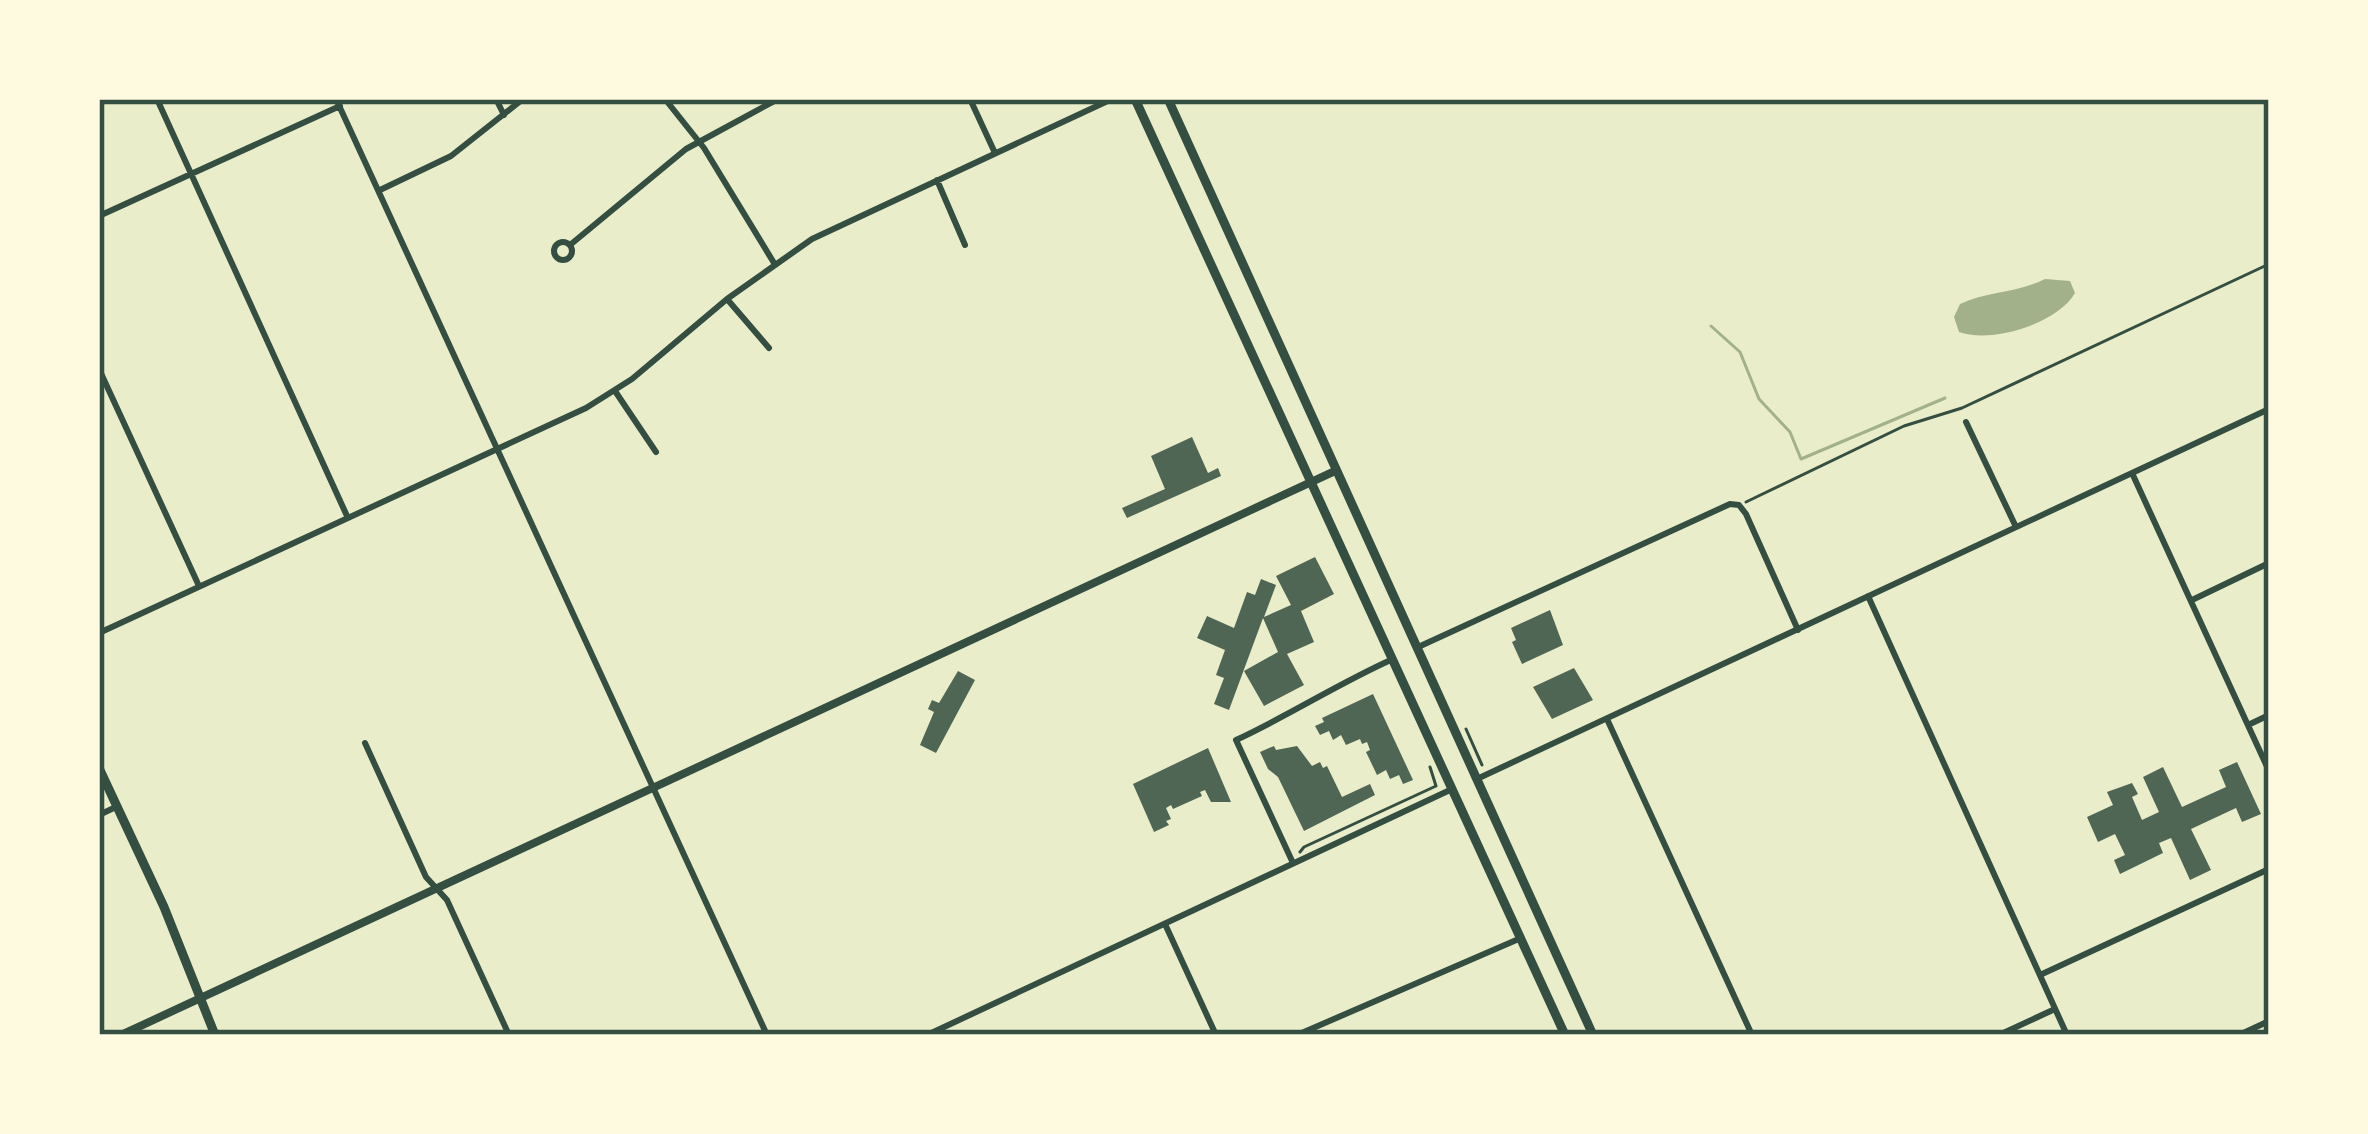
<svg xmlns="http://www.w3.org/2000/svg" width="2368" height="1134" font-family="Spectral,serif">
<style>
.water{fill:#a3b18a}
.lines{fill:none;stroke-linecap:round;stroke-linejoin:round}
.stream{stroke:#a3b18a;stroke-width:3}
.building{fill:#4f6655}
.path{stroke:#344e41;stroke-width:3}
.minor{stroke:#344e41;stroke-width:6}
.tertiary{stroke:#344e41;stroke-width:8}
.secondary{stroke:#344e41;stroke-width:9}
.primary{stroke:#344e41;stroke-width:9}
.neatline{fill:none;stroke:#344e41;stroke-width:4.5}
</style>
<rect width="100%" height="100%" fill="#e9edc9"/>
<path class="water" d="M2045,279L2070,281L2075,293C2058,323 1992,344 1959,332L1954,317L1960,304C1988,291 2017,293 2045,279Z"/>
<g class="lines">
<path class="stream" d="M1711,326L1740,352L1759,399L1790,432L1801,459L1945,398"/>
</g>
<path class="building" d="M1192,437L1208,473L1218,468L1221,476L1127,518L1122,508L1165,489L1151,456Z
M1315,557L1334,594L1301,611L1314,642L1287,654L1304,685L1264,706L1244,671L1278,652L1263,618L1229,710L1214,704L1224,678L1216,675L1225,650L1197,638L1207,616L1234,628L1247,592L1255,595L1261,579L1276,585L1264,617L1291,605L1276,576Z
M1550,610L1563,645L1522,664L1512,642L1516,640L1511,628Z
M1574,668L1593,700L1552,719L1533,687Z
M958,671L975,680L936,753L920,745L934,712L928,709L932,700L939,703Z
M1373,694L1413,780L1403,784L1399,775L1390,779L1386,770L1377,775L1366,752L1370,750L1367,742L1362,744L1360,739L1346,745L1341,735L1333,740L1329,731L1320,735L1315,726L1324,722L1322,718Z
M1274,746L1276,750L1297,746L1312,766L1320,762L1323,768L1327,766L1342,797L1370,784L1375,795L1304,831L1278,777L1268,769L1260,752Z
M1208,748L1231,802H1211L1205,790L1200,792L1202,796L1173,809L1171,805L1166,808L1171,819L1166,821L1169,825L1154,832L1133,784Z
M2237,762L2261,814L2242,822L2236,808L2191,829L2211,870L2190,880L2171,838L2159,843L2163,853L2120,874L2114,860L2125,855L2115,834L2098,842L2087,817L2113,805L2107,792L2132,783L2138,794L2132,797L2142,820L2159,812L2143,777L2163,767L2182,807L2226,787L2219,770Z"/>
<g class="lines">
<path class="path" d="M1746,502L1904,426L1962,408L2269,264
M1466,729L1482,765
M1430,767L1436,786
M1300,852L1304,847L1436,786"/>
<path class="minor" d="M157,99L347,516
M336,99L767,1035
M496,99L504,115
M665,99L704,148L774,263
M970,99L995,153
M937,180L965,245
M380,190L451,156L523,99
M99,216L340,106
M554 251a9 9 0 1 1 18 0a9 9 0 1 1-18 0Z
M570,245L686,149L778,99
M727,299L769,348
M99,369L199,586
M615,391L656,452
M1966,422L2016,527
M2132,473L2269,771
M1868,596L2067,1035
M2192,600L2269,563
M99,633L586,408L632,379L727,299L812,239L1112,99
M1416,648L1730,504L1739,505L1746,514L1798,630
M1607,719L1752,1035
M2248,725L2269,715
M365,743L426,877L447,900L509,1035
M1479,778L2269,409
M99,815L118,806
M1293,863L1236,740C1290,715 1339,683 1393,659
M1165,924L1216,1035
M2040,975L2269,869
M927,1035L1450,790
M1297,1035L1521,938
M1999,1035L2055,1009
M2239,1035L2269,1021"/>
<path class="tertiary" d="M121,1035L1335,471"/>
<path class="secondary" d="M1135,99L1565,1035
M1168,99L1593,1035"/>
<path class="primary" d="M99,768L164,907L215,1035"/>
</g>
<rect width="2368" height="1134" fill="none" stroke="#fefae0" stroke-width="204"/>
<rect x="102" y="102" width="2164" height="930" class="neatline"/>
</svg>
